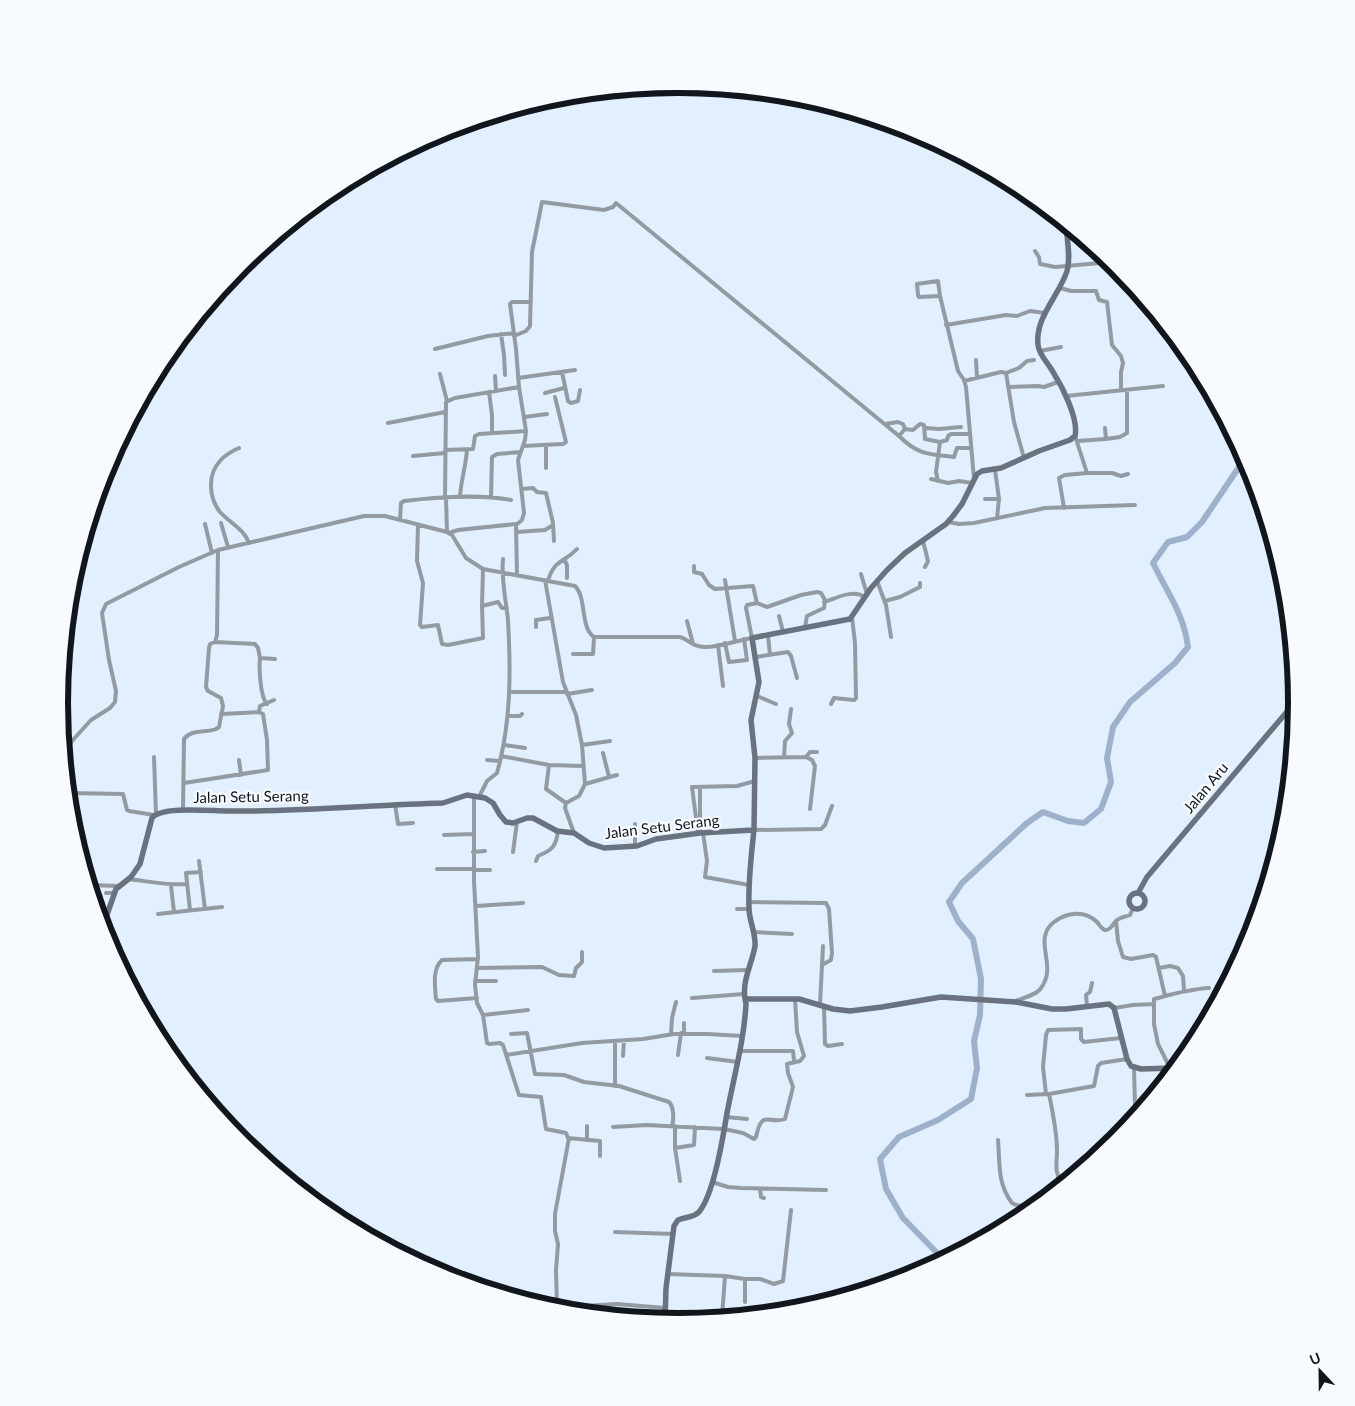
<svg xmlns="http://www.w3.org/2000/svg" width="1355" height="1406" font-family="Lato,sans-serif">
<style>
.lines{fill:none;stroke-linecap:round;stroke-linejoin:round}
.river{stroke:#9db2ca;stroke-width:6}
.street{stroke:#939aa2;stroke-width:4}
.secondary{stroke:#69727e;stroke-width:5.5}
.labels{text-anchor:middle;stroke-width:4.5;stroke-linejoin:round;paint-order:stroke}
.street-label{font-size:15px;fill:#11161d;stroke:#f7fbff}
.rim{fill:none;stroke:#11161d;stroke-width:6}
</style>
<rect width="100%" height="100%" fill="#e2effe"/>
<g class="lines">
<path class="river" d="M943,1259L903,1218L886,1189L880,1159L899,1137L938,1120L971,1099L977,1068L974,1041L980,1015L981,979L973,939L958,921L949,902L962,883L1027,823L1043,812L1068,821L1084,823L1101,809L1111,782L1107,758L1113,727L1130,702L1175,663L1188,647C1184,614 1167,592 1153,563L1168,542L1187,537L1202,522L1239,467L1247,462"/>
<path class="street" d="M1035,251L1039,257L1040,264L1055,267L1111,262
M1060,288L1071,291H1096L1099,300L1107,302L1112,345L1121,356L1123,363L1121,372V390
M940,296L938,281L917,284L918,295L919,297L940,296L958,371L964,380L966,387L974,479
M946,325L1006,315L1017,316L1030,311L1045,313
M501,334L504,355L505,375
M514,336L526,331L530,326L532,252L542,202L604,210L613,207L616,203L899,436C918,455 929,454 954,457L957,448H971
M176,344H179V340
M435,349L488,336L514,333
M1040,351L1061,347
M976,360L977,378
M562,372L568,401L571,403L578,401L580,390
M1006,373L1019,368L1027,361L1034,360
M440,374L447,401
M495,376L496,391
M518,378L575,370
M964,381L1001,372L1006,373L1014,422L1024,458
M1008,387L1038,386L1044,387L1058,382
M489,392L492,415V433
M545,393L564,388
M1066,396L1163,386
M524,417L547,414
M388,423L445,412
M885,424L898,422L903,424L905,429L899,436
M926,428L939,429L961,427
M905,429L913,430L920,424L924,425L925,439L940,442L947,440L948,436L951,434H970
M1106,439L1120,437L1127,433V390
M1077,441L1106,439L1105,428
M546,445V468
M523,446L563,444L566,442L555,397
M239,448C232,451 225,455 220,461C207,475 209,498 220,512C230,523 244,529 249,543
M445,450L473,449L475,436L479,434L526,431
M413,456L445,453
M1087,473H1112L1121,476L1128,474
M931,479L948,483L959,481L972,483
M938,481L936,472L940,442
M522,489L533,488L537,492L546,493L553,523L554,541
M460,497C461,479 466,467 467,449
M491,497L492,457L497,454L521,452
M445,498L446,402L455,398L519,387
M446,498L447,532
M985,499H999L995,470
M1064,508L1059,478L1065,475L1087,473L1075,436
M997,518L999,499
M400,520L401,503L404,501C439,497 477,494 511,500
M948,522L959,524L974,523L1045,508L1135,505
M221,523L228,547
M205,524L212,553
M418,525L417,561L423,583L420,625L422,627L438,625L442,644L448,645L483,638L482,606L483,569
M517,532L545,530L553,525
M449,533L458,530L516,524
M923,541L928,561L925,567
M564,559L567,565V578
M694,566V572L702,574L709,585L715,589L753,586L757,603
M861,574L867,594
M517,575L516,525L522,520L524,513L518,460L525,440L526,431L519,387L516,349L510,304L512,302H530
M545,580L563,682L576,715L582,745L585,784
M725,580L735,641
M548,581C554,559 564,563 577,549
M877,581L886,605L891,637
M885,601L900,597L920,587V583
M824,602C837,598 852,589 865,597
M482,606L498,602L502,608H507
M779,616L783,632
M687,621L693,644
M536,627V620L550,618
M768,635L770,655
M215,642L255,644L258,648L260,658L275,659
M725,643L729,662L747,660L744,639
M718,645L723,686
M573,654H593L594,637
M756,657L788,652L791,656L797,678
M260,658C259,668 260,697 267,704
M509,692H566
M567,694L592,690
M757,696L776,704
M831,704L834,698L854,700L856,698L855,643L852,617
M259,712L260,706L274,700
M508,716H520L522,714
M504,745L525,748
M582,745L610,741
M603,753L609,777
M501,756L549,765L583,766
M154,757L156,814
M784,757L785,741L792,733L789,724L791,709
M806,757L810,752H817
M755,758L806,757L812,760L815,766L810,809
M64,760L66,751L72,741L91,720L110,708L115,702L116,691L109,660L102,613L106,604L179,567L218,550L364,516H385L447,532L452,535L466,558L483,569L575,586C587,598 580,628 594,637H680C687,639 692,645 698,646C712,650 738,640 752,638L746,608L747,605L757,603L767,607L801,595L817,592L821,593L825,600L824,608L807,616L805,627
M239,760L241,775
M487,760L500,761
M549,765L546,789L566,803L565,808L574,833
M184,783L268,770L267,740L263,714L259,712L221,714
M68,793L123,794L127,810L129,811L154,815
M474,796V881L478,957L475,985L477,1003L483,1015L487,1043L489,1044L500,1043L503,1045L519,1095L541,1097L546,1129L566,1133L568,1138L600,1141V1156
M479,797L487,781L497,773C511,723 511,673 508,620C506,600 501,580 503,559
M566,803L579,796L585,784L617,775
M395,804L398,824L413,823
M183,810L184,739C191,729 206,733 216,729L219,727L223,706L221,698L208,691L206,687L209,648L210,644L215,642L217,635L218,550
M754,830L821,829L825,825L832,806
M698,833L692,787L737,786L755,781
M700,833V789
M703,833L707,861L705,877L749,885
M444,835L473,834
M635,846V824
M473,852L485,851
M513,852L517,822
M199,861L205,909
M536,861L538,856C552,850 556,847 558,831
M437,869H474
M474,870H490
M128,879C148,881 167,886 187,884
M89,885L119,886
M171,886L174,912
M106,893H115
M749,902L826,903L829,909L832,953L831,960L822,965
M476,906L523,903
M737,909H749
M190,910L186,873L201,872
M158,914L222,907
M1116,921L1118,941L1123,957L1131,959L1153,955L1156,957L1165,996
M754,932L792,934
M477,968L542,967L559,975L574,976L576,968L582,962V952
M1159,968L1170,966L1178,968L1183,976L1184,990
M714,971L747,970
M475,981H496
M477,998L438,1001L436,999C435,987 432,969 442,960L478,959
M692,998L744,994
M1016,1001C1023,998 1031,996 1037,992C1041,990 1042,986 1044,983C1055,963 1033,938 1054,922C1067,912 1085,910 1097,922C1099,924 1101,929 1105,930C1110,931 1113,924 1116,921C1120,917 1125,917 1130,915L1133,908
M820,1004L823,946
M1154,1004V1024L1158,1044L1170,1068
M824,1006L825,1044L828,1046L842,1044
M1087,1006L1086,995L1090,992L1092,983
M1114,1008L1133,1005L1154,1004V999C1173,994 1189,989 1209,988
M483,1015L528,1010
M684,1033V1023
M511,1034L527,1033L535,1074L564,1075L584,1082L619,1086L669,1102C674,1107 674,1119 672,1126
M671,1034L672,1018L676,1002
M740,1051H793L794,1061
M506,1055L582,1043L643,1039L674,1034H707L743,1036
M678,1055L681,1033
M623,1056L624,1040
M707,1058L738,1062
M615,1086V1041
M1046,1094L1043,1067L1046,1035L1048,1030L1081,1029V1039L1084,1042L1121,1038
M1027,1095L1049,1094L1094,1086L1098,1066L1101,1063L1127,1059
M726,1117L747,1119
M675,1126V1148L680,1181
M613,1127L647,1125L724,1129L743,1133L754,1139L756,1137C762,1108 769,1125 785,1119L793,1087L788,1073L787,1064L800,1061L804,1056L797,1032L795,999
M1119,1136L1124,1122L1132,1113L1135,1106L1134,1068
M587,1140V1126
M998,1140C1000,1163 997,1183 1012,1203C1029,1213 1049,1192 1061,1182C1054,1171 1057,1163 1057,1151C1057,1132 1053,1113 1049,1094
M675,1148L694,1145L695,1127
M712,1182L728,1187L741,1188L826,1190
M760,1189L761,1197L764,1198
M615,1232L673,1234
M668,1274L725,1276L745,1279V1302
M745,1279H760L774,1284L783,1281L791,1210
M544,1306L566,1307L617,1304L665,1308
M557,1307L556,1270L558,1244L555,1231V1214L569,1138
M722,1317L725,1276"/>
<path class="secondary" d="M754,830L755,758L751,720L759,682L752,638L850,619L871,588L887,570L905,553L946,524L953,516L962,504L977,474L982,471L1001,468L1039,451L1070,440L1075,436C1079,419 1062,386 1053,372C1048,363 1039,355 1038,345C1035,317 1059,296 1067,271C1071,257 1067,240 1066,225
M1129 901a8 8 0 1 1 16 0a8 8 0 1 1-16 0Z
M1138,893L1147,877L1296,701
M102,929L116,889L131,877L140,864L152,818C161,806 211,811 226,811C298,812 371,805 443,803L467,795L485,798L493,803L500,815L506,822L513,823L527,818H533L557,831L574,833L589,843L604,848L637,846L656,839L700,833L754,830C751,856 748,882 749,908C749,921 756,933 755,946C752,964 742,980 745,999H799L833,1009L850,1011L882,1007L941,997L1016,1002L1052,1009H1066L1109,1004L1114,1008L1127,1059L1131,1066L1141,1069L1174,1068
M665,1321L666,1288L674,1226L678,1220C685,1217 693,1218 699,1212C714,1194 723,1137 727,1113C734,1076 744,1041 746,1004L745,999"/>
</g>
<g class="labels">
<g class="street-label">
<text transform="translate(1206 788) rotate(-50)" y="5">Jalan Aru</text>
<text transform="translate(251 797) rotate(-1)" y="5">Jalan Setu Serang</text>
<text transform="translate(662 827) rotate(-7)" y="5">Jalan Setu Serang</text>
</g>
</g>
<path d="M0 0H1355V1406H0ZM68 703a610 610 0 1 1 1220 0a610 610 0 1 1-1220 0Z" fill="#f7fbff" fill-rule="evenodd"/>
<path class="rim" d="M68 703a610 610 0 1 1 1220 0a610 610 0 1 1-1220 0Z"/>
<g transform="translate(1320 1371) rotate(338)" stroke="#f7fbff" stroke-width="4" paint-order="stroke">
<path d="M0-4L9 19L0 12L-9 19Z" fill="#11161d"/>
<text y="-8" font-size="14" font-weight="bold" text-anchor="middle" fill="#11161d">U</text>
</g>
</svg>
